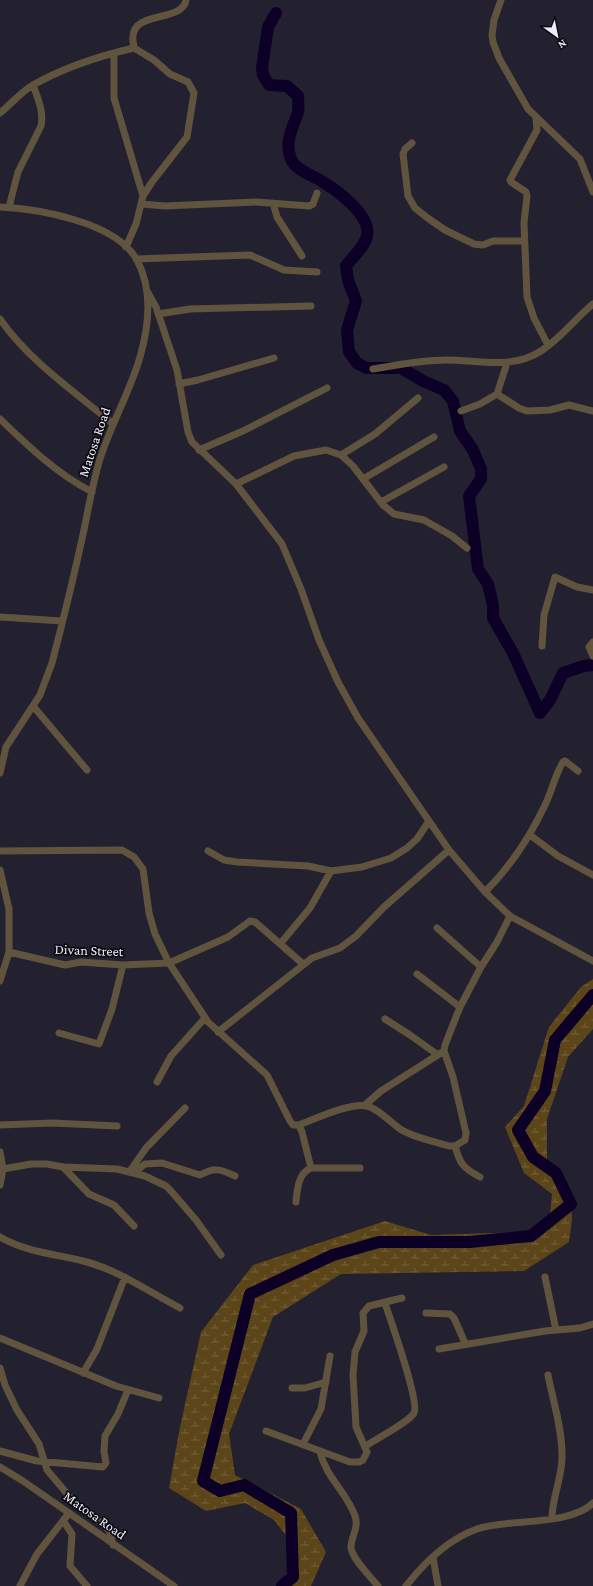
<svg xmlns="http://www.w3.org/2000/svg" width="593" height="1586" font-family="'Crimson Pro',serif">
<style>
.wetland{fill:url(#wetland-marsh)}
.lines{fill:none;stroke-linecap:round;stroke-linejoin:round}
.river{stroke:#0c0027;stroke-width:12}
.minor{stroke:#60543f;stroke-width:7}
.labels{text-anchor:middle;stroke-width:3.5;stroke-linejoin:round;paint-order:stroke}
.street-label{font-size:14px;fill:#ecebf6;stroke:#0c0b12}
</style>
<defs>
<pattern id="wetland-marsh" width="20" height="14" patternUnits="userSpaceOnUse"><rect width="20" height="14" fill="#5c4519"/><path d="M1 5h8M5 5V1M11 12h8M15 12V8" fill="none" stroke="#74603b"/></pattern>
</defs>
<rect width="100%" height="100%" fill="#232130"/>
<path class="wetland" d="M593,979V1029L568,1057L547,1119V1162L571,1197L572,1220L569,1242L524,1271L341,1274L273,1317L229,1434L235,1475L301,1509L326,1552L311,1586H287L288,1584V1538L274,1520L245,1503L206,1511L169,1488L180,1427L201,1332L253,1265L385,1221L431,1235L525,1232L549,1226L552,1194L524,1173L505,1127L524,1106L549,1027L581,987Z"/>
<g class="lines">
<path class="river" d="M276,13L268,27L262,68L263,75L269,85L287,86L298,96C298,101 299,107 298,112C293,128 284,141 291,159C295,169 310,175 320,180C335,189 372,215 367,236C365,246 353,257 346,266L348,280L356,301L347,330L349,352L357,363L366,368H401L423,381L444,390L453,401L460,431L473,450L481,469V479L469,496L478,569L488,584L493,605V618L513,653L540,713L550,700L563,673L584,666L593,665
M282,1586L293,1577L291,1513L244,1485L220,1491L203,1481L250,1294L333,1255L379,1242H470L531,1236L571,1204L556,1173L533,1157L518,1130L545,1091L555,1040L593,995"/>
<path class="minor" d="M501,0L494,20L492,35L493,42L499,58L528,109L580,159L593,192
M134,48C134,44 132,40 133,36C134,11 183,22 186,0
M114,53V98L143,196L136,224L126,247
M0,113C11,104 21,92 33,85C65,67 99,56 134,48L154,60L170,74L188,82L194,93L187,137L152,182L143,196
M536,118L537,130L510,180L511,182L526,192L527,196L524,223L527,297L534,318L548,345
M412,143L405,149L403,154L408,196L415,208L429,219L445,230L474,244L483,245L493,241H524
M273,203L277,217L302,256
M142,204L165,206L256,202L309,206L313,204L317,193
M0,207C39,209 116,222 137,260C153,290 149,326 140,357C130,392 111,424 100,459C92,485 88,512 82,539C73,580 63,621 52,663L40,695L6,747L0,773
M9,207L18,172L41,126C44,112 38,99 33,85
M136,259L250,255L284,270L317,272
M147,291L156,307L177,370L188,432L192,442L236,484L282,544L301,589L319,640L338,682L358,718L449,850L485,892L510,916L497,942L481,967L460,1007L445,1045L444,1051L453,1077L466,1133L465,1140L455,1146C460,1164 463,1168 480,1177
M158,314L190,309L311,306
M0,319C29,361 74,391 113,424
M373,369C397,365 422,360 446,360C478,360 512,370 541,351C561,338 575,319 593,304
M179,384L198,380L274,358
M497,394L519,408L527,411L550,410L569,405L593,411
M461,411L480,404L497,394L507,363
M0,419C29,447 56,473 92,492
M199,450L243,431L327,388
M341,455L375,434L418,398
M363,479L434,437
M236,484L294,456L326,450L341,455L353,466L383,505L394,514L424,520L452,536L467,548
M381,502L444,467
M0,617L62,621
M593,642L589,647L593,656
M542,646L544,615L555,577L577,587L593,590
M33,706L87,770
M530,835L558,856L593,875
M0,851L122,850L134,857L143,869L149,913L155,934L169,963L208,1022L267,1075L290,1121L293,1125H299
M208,851L224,860L237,862L308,866L331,871L362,867L391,858L407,848L417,839L429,821
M0,870L9,909V952L0,981
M485,892C511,866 530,837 545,805C552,791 555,775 563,762L565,761L578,771
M510,916L593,961
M437,928L481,967
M280,944L310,908L331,871
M9,952L65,965L81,962L123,965L169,963L228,937L250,921L255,922L303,964
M417,974L460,1007
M385,1019L410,1035L438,1055
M218,1032L312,958L340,948L356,936L384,907L449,850
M59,1033L99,1044L112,1009L123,965
M157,1082L171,1056L205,1018
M365,1105L381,1091L444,1051
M0,1125L52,1123L117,1126
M0,1152L3,1169L0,1185
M63,1167L89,1194L114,1205L134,1226
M311,1168H360
M3,1169L31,1164H47L63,1167L117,1169L145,1176L166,1186L171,1191L196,1220L221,1255
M130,1171L146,1148L185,1108
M135,1172L145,1164L162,1163L200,1175C215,1167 220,1169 235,1176
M296,1202C297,1190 298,1173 311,1168L302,1132L299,1125C315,1119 351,1102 367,1106C379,1109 390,1122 400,1129C414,1138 433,1141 449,1146H455
M0,1237C28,1253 57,1254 87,1262C122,1272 149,1292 180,1308
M545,1277L556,1330
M426,1313L450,1314L454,1318L465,1343
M0,1338L116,1386L159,1398
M439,1349L545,1331L580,1328L593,1324
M0,1368L5,1385L17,1410L39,1444L47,1470L75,1503L105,1526L110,1532L113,1545
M83,1373L97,1349L125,1277
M548,1375C553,1401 562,1428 562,1454C563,1476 552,1497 552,1518
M292,1388H305L326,1382
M266,1431L350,1462H359L363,1460L367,1452L356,1427L353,1375L355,1352L364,1331L363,1313L369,1306L402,1298
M303,1444L321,1409L330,1356
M366,1446C376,1439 409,1422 414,1413C420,1402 390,1319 385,1303
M0,1451L37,1461L103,1467L106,1463L104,1451L105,1436L118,1414L128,1390
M320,1452C326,1477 347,1493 355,1516C359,1527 352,1535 351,1546C350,1557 371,1577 378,1586
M0,1467L23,1481L174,1586
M64,1522L72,1534L70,1566L87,1586
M433,1557L438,1586
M20,1586L37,1554L69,1513
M406,1586C424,1563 449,1539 477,1529C508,1518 568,1527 593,1503"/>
</g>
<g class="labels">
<g class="street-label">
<text transform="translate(94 442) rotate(-71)" y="5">Matosa Road</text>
<text transform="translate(89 950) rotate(2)" y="5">Divan Street</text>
<text transform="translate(95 1515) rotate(35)" y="5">Matosa Road</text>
</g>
</g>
<g transform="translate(557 36) rotate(147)" stroke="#0c0b12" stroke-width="3" paint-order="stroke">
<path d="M0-3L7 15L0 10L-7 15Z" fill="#ecebf6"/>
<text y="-6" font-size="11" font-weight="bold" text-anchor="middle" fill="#ecebf6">N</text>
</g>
</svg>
